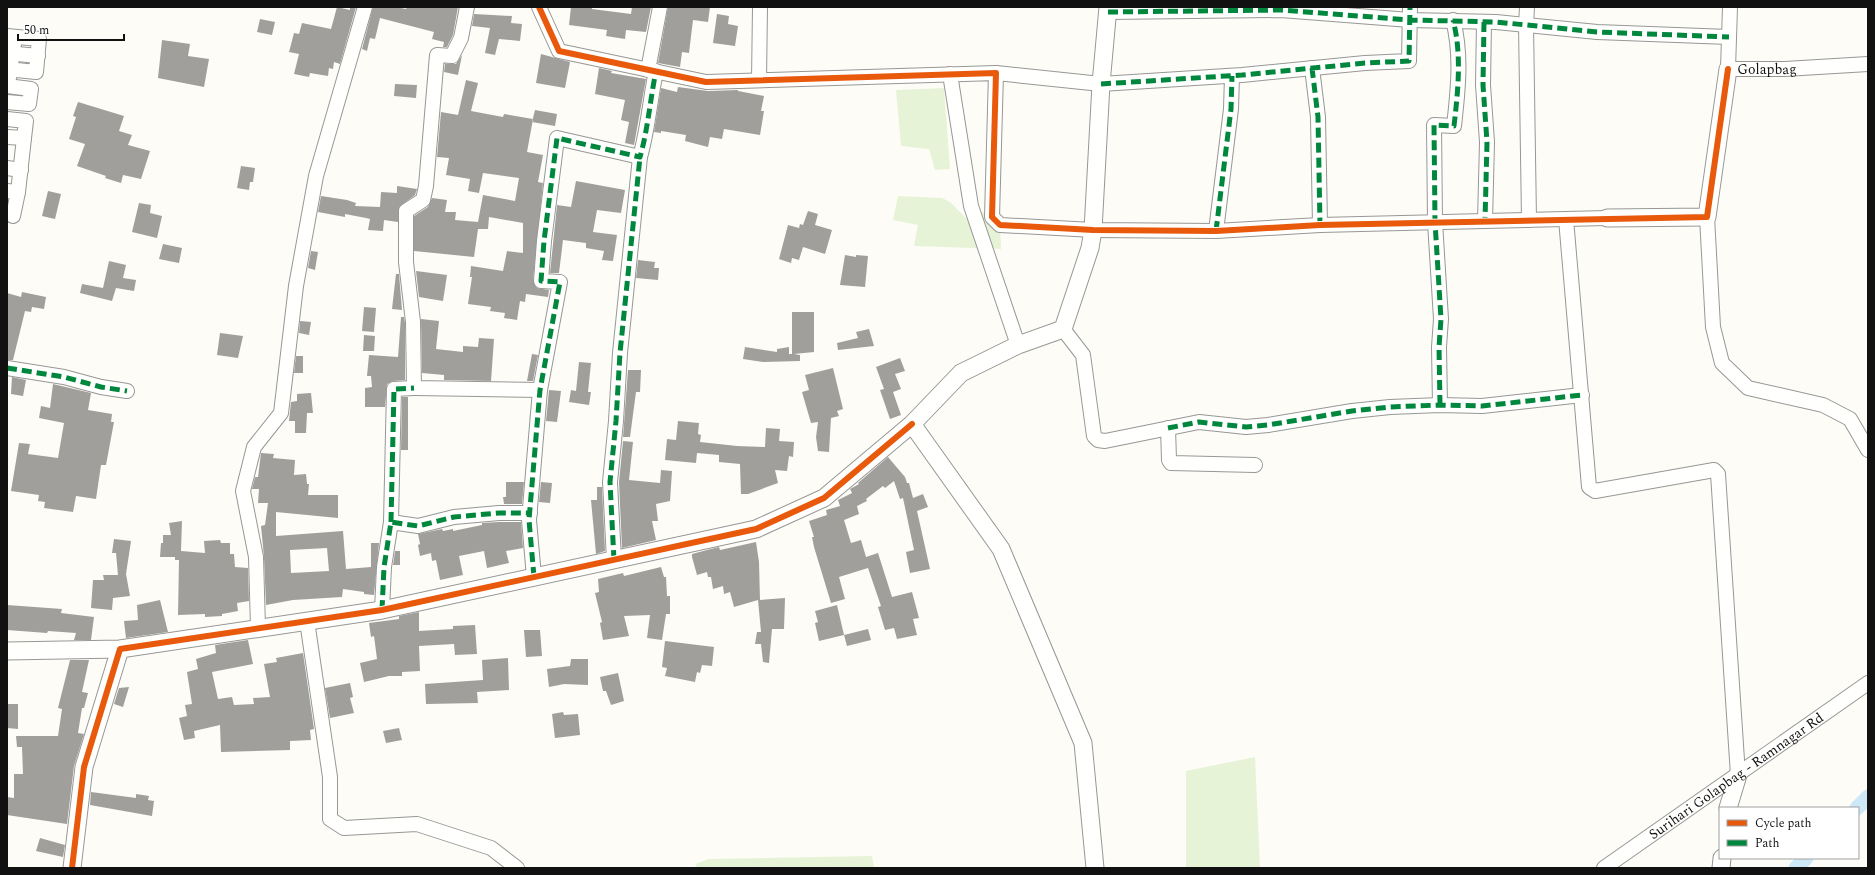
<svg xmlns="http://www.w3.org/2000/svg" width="1875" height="875" font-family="Spectral,serif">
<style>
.green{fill:#e7f3d7}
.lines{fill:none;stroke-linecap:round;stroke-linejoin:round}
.canal{stroke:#cde8f7;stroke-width:15}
.building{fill:#a19f9c;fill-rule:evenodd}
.minor-casing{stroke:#979795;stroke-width:16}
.tertiary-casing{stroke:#979795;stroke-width:19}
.minor{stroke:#fffffe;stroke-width:14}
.tertiary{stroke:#fffffe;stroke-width:17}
.quiet{stroke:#00873e;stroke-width:5;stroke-dasharray:10 5;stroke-linecap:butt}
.cycleway-casing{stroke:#fff;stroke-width:8}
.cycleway{stroke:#e8590c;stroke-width:6}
.labels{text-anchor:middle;stroke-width:4;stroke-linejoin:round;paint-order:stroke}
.street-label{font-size:14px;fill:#111;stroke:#fff}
</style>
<rect width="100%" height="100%" fill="#fdfcf7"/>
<path class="green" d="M944,88L950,169L935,170L929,149L901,146L896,90Z
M898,196L942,198L950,202L968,220L983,212L1000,225L1001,249L914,246L918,225L893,220Z
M1255,757L1260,868H1186V771Z
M872,856L874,868H698L695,864L709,859Z"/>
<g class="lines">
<path class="canal" d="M1857,808L1868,797
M1796,868L1806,858"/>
</g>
<path class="building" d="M337,7L350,10V7H356L340,64L334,62L333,69L329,68L328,76L310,73L309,77L294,74L299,54L289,52L294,33L299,34L302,23L331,29Z
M373,7H396L406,9L407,7H458L453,35L447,47H443L444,42L432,39L434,32L380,18L375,39L370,38L367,51L362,49Z
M571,7H592V9L631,14L632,7H651L646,32L626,30L625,39L606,36L607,30L569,25Z
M668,7H710L708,22L693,20L689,53L682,52L680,67L658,63Z
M474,14L512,16L511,23L522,24L520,41L499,39L495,55L485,53L490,28L472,26Z
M717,14L729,16L728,24L738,26L735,46L713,43Z
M260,19L275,22L272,35L257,32Z
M162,40L190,44L188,56L209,59L204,87L158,78Z
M541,54L570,62L565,88L536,83Z
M462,55L458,75L444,72L445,64H456Z
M599,68L612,71L611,73L646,79L634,145L625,143L629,122L621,120L625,100L595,94Z
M466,80L478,83L471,111L503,117L504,114L533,119L527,152L543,155L538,182L543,183L533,280L537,288L549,290L548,297L526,294L525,302L520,301L517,320L504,318L505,313L490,311L491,307L468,304L472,277H470L471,266L503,271L507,251L523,253V223L489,217L488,229H478L474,257L414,251V216L428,207L432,198L447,200L445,212H456L455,220L478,222L483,195L515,201L519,178L483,173L479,193L468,191L470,179L446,175L449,158L437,157L441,112L458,115Z
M395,84L417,85L416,98L394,96Z
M678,87L708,91L738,90V91L764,96L761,111H764L760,135L724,129L722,139L710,137L708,147L685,141L686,135L661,131V133L654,132L661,88L677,92Z
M78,102L124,116L119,131L132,135L128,145L150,151L141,179L123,175L121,183L105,178L106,176L77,166L85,144L69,139L76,117L73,116Z
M535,110L557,114L555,126L532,122Z
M241,166L255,168L253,182H250L249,190L237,188Z
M576,181L625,190L621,213L597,210L593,232L617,235L613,261L602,260L604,251L586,248V243L563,240L559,273H550L557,205L571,207Z
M397,186L417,189L415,195L399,207L398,222L384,220L383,231L368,230L370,219L366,218L345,214V217L318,212L321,196L347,200L356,203L355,206L380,207L381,192L397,193Z
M48,191L61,194L55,219L42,216Z
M139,203L151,205L150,213L162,216L157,238L132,232Z
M808,211L818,214L815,225L832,230L825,254L803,247L799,260L792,258L791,263L779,259L788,225L799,228L800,224L803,225Z
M163,244L182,248L179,263L159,259Z
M311,251L318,252L315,270L308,268Z
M845,255L856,257V255L868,256L865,287L840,285Z
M638,260L655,262L654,268H659L658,280L636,278Z
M109,261L126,265L123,278L136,280L134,291L116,288L112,301L80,293L82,284L103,288Z
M416,271L447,275L443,301L419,297Z
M396,274H399L402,310L392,309Z
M22,292L46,297L44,309L32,307L31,312L25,311L13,360H7V293L21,297Z
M364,307L376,308L374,332L362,331Z
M792,312H814V352L794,354L800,355V361L763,362L743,359L745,347L777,352V349L789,347V354H792Z
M401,317H404L405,323V380L393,381L387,384L385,407H365V388L372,387L371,376H367L369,355L398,357Z
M421,319L439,321L436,349L463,352V346L478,347L479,338L494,339L491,381L444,380V375L422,373Z
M300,321L311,322L309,335L299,333Z
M869,329L874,346L838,350L837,343L858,338L856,332Z
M220,333L243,336L238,358L217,355Z
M364,335L375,336L374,351H363Z
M532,354L538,355L533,381H527Z
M296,356H303V373H294Z
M900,358L905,371L895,374L901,389L893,392L901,415L890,419L880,390L884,389L876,367Z
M579,362L591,363L588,392H591L589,405L569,402L571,390L576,391Z
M833,368L843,409L837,411L839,416L831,418L829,452L818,451L816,437L818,422L811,423L802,392L809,390L805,375Z
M628,370H641L640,392H636L630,437H623Z
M12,377L26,380L23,396L11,394Z
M53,384L91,393L88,410L112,414L111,422H114L106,465H101L96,499L76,496L73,512L44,508L45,502L38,501L39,495L11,491L19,443L30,444L28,454L58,458L64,423L39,418L41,406L50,408Z
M549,390L561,391L557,422L546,421Z
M311,393L313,413H307L306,433H295V421H289L291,402L297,401V394Z
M402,397H408V450H401Z
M678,421L699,423L698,434L701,435L700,442L737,446L765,447L766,428L780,429L779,441L794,442L793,457L789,456L787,471L775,470L778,483L748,494H741L740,464L719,462V455L697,453L696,463L665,460L667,439L676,440Z
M623,441L633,442L629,480L660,483L661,470L672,471L670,501L656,504L658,521H652L656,540L622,548L619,482Z
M261,453L274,454L273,458L295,460L294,475L306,474L307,484H309L308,495H338V518L276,512V536L343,531L346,569L371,567V543H379L374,595L364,594V592L343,589L342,597L293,600L266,605L264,557L261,526L265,525L268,503H258L259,489H252L255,477H258ZM327,548L329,571L291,573L290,550Z
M888,457L905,477L907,483H909L913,498L923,494L928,507L917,511L930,569L910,573L906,552L914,550L903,498L900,499L894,481L885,488L883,486L866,499L867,501L857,506L859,514L844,520L851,543L861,540L866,557L878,553L892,597L912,592L919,618L913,619L917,635L897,639L894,628L885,630L878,607L881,606L868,568L839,577L845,599L831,603L814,547L812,537H814L809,521L827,515L826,510L840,506L838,500L852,493L850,489L859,484L858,483Z
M506,482H524L522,504H499H504L503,497H506Z
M541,482L552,483L550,503L539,502Z
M597,487H602L605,551L596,554L591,500H597Z
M182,521L181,551L205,553L204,541L220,540L221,543H230V554H234L235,567L248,568L249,601L237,603L238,611L222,614V616L205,617V614L178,615L179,560H175V557H160L161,543H163V535H171L169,523Z
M499,522H521L523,548L506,551L509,563L487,568L484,551L459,556L463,575L440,580L436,560L432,561L431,553L420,556L418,545L420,544L418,534L442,529L443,531L453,529V531L482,525V523Z
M114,539L131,541L126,574L130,596L113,598L112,610L91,608L93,580H104L103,575H118L116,553H112Z
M756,542L759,562L760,600L785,598L784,629H772L769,663L763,662L761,644H755L757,632H761L758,600L734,607L730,592L724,594L723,586L713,589L711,577H708L707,572L697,575L692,557V554L707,550L719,547L720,550Z
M395,551H400V565H393Z
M661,567L664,577H666L667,596H670V614H666L662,640L647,638L650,615L624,616L629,636L603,640L600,623L602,622L595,593L599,592L598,579L623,573L624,576Z
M160,600L168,632L126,638L124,621L138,620L137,605Z
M7,605L62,609L61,613L94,617L91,640H74L76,633L48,631L47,633L7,630Z
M837,605L844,635L819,641L815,623L818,622L815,611Z
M419,612V631L453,629V626L475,625L477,654L455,655L454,644L419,646L420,671L402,672V676H389L364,682L360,663L377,659L374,636L371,637L369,623L399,619V616Z
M868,629L871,640L847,646L844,635Z
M524,630H540L542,656L526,657Z
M248,640L253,664L212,672L218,699L232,697L234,705L254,704L253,698L270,697L264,664L277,662L276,658L303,653L314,729L310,730L311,740L290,741V750L221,752L220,725L194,731L195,738L184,740L179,718L187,716L185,705L192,704L187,672L198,669L196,659L216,653L215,645Z
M665,641L714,647L712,666L702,665L700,673L697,672L695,682L665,676L667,668L662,667Z
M508,658L509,690L477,692L478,703L426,704L425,684L483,680L482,660Z
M571,659H588V685L564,684L549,687L547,669L570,666Z
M70,660H89L82,692L88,693L84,708H82L78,733L84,734L74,766L67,824L7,815V797L14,798V774H23L22,747H17L16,736H58L62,709L58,708Z
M618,673L624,701L611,705L606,691H603L600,677Z
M350,683L353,697L350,698L354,713L330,718L325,688Z
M129,687L123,707L114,704L119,688Z
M7,704H18V729L7,728Z
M563,712L564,715L578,714L580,735L555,738L552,714Z
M399,728L402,740L386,743L383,731Z
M91,792L136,798V794L149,796L148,800L154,801L152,816L90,805Z
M40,838L65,845L63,857L36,851Z"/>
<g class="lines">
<defs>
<g id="minor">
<path d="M467,7L461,38L452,56L437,55L426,186L423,200L406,211V262L413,322L414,388L540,390"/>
<path d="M539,7L559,51L706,82L996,73L992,217L1000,225L1093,230L1216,231L1320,225L1607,218"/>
<path d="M1527,7L1526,25L1529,220"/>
<path id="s1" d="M1730,7L1728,69H1785L1868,64"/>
<path d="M1108,12L1281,10L1410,20L1496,22L1597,32L1729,37"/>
<path d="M1484,22L1483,85L1487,142L1485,221"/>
<path d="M7,36L39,39L36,72L7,69"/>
<path d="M7,53L38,56"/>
<path d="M1312,68L1318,117L1320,225"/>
<path d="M648,70L660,7"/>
<path d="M996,73L1101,84L1242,75L1365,63L1409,61L1410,7"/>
<path d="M950,74L971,206L1018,345"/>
<path d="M9,78L15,37"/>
<path d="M759,80L760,7"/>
<path d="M7,86L31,89L29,104L7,102"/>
<path d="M7,119L26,121L24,138L7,137"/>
<path d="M7,168L21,170"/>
<path d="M7,191L18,192L24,138"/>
<path d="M13,216L18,192"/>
<path d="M1707,217L1713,327L1722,363L1748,388L1823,405L1850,419L1868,450"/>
<path d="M1566,219L1589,487L1595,491L1714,470L1718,474L1738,775"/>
<path d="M1216,231L1231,109L1232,76"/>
<path d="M1063,329L1083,355L1094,436L1098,440L1105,441L1199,422L1246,427L1268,425L1352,411L1390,407L1440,405L1482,406L1582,395"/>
<path d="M7,368L64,377L101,387L127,391"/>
<path d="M1440,405L1439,347L1441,319L1435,222L1434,125L1454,126C1458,91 1462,54 1453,20"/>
<path d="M1168,428L1169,460L1171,463L1255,465"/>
<path d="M391,522L394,389L414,388"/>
<path d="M614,560L610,482L616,421L620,353L640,157"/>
<path d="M534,577L529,520L540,390L560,282L541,281L544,241L557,138L640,157C648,129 650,100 656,71"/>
<path d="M382,610L384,567L391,522L418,526L454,517L499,513H530"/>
<path d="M307,621L330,777V819L344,828L417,824L491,848L517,868"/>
<path d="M258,628L256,557L243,491L254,447L281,413L296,286L316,176L365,7"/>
<path id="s2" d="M1604,868L1868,683"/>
</g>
<path id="tertiary" d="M1607,218L1707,217L1728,69
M7,651L120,649
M1728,808L1738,775
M72,868L84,767L120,649L382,610L756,529L824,498L912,424
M1095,868L1083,743L1001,549L912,424L961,373L1018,345L1063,329L1090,248L1093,230L1101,84L1108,7
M1721,868L1722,858"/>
</defs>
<use href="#minor" class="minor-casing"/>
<use href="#tertiary" class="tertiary-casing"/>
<use href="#minor" class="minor"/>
<use href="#tertiary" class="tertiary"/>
<path class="quiet" d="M1108,12L1281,10L1410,20L1496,22L1597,32L1729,37
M1484,22L1483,85L1487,142L1485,221
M1312,68L1318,117L1320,225
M1101,84L1242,75L1365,63L1409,61L1410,7
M1216,231L1231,109L1232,76
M7,368L64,377L101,387L127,391
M1440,405L1439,347L1441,319L1435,222L1434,125L1454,126C1458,91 1462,54 1453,20
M1168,428L1199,422L1246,427L1268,425L1352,411L1390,407L1440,405L1482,406L1582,395
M391,522L394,389L414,388
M614,560L610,482L616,421L620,353L640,157
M534,577L529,520L540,390L560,282L541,281L544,241L557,138L640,157C648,129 650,100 656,71
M382,610L384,567L391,522L418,526L454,517L499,513H530"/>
<defs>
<path id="cycleway" d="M539,7L559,51L706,82L996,73L992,217L1000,225L1093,230L1216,231L1320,225L1707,217L1728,69
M72,868L84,767L120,649L382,610L756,529L824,498L912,424"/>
</defs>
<use href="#cycleway" class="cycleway-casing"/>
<use href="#cycleway" class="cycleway"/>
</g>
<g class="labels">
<g class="street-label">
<text dy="5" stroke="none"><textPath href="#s1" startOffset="101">Golapbag</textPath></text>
<text dy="5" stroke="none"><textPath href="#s2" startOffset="161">Surihari Golapbag - Ramnagar Rd</textPath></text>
</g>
</g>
<rect width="1875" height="875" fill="none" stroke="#111111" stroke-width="16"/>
<rect x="1719" y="807" width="140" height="52" fill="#ffffff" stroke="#a0a0a0"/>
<rect x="1727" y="820" width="20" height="6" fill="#e8590c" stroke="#a0a0a0"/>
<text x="1755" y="827" font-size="12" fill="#111111">Cycle path</text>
<rect x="1727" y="840" width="20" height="6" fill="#00873e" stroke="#a0a0a0"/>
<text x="1755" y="847" font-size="12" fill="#111111">Path</text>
<path d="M18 34v6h106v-6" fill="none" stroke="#111111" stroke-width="2"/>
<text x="24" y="34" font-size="12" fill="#111111" stroke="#ffffff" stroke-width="3" paint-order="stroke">50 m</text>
</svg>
